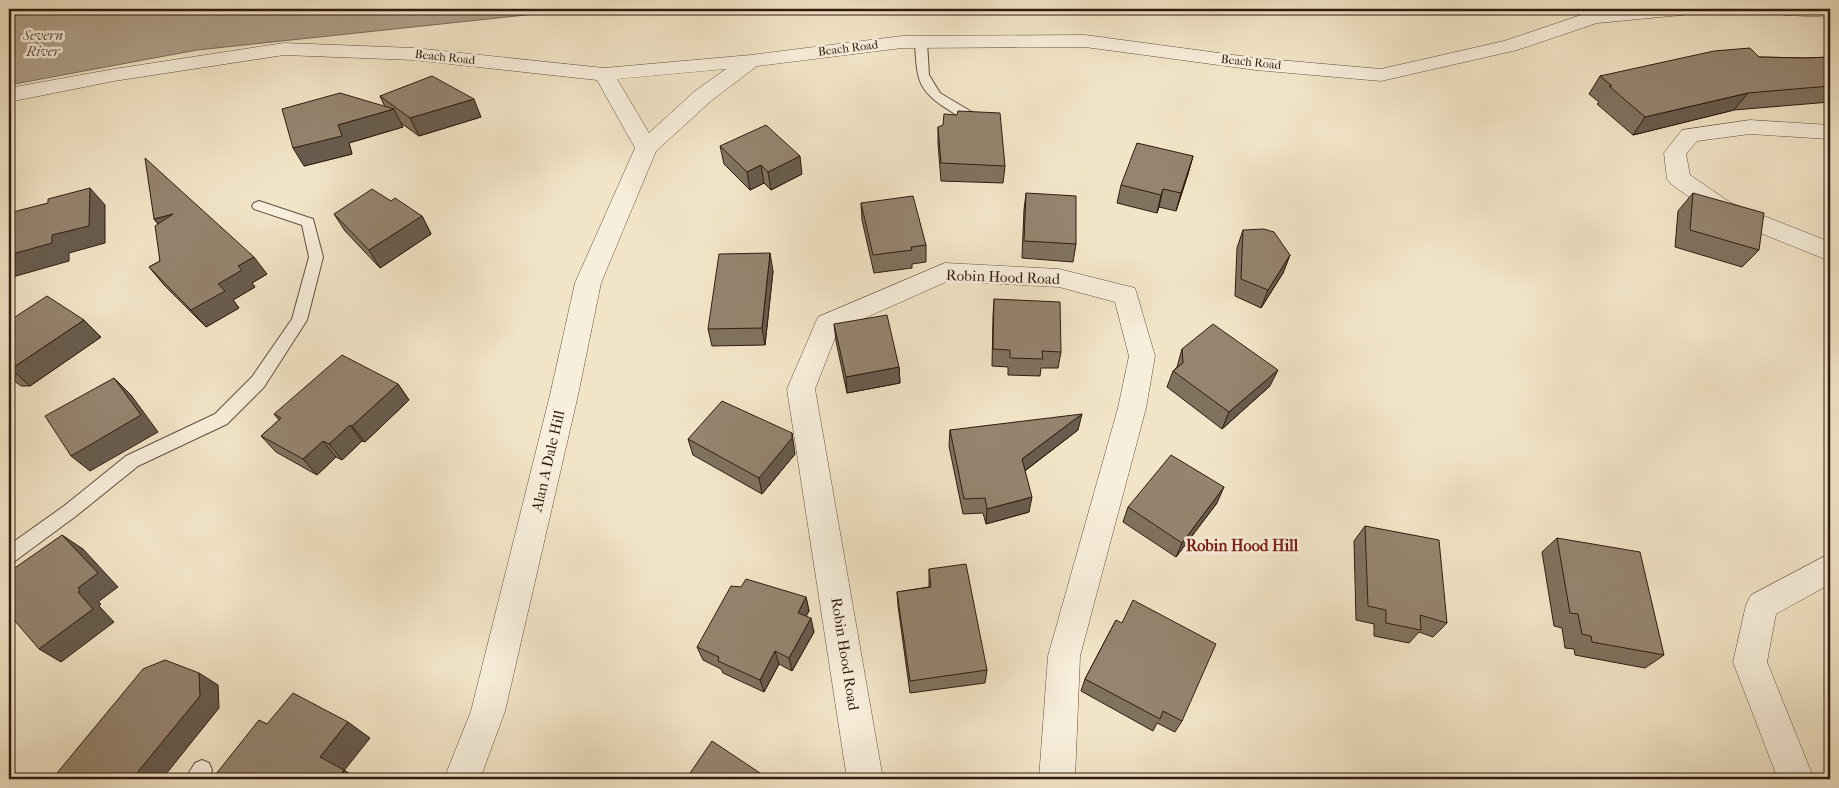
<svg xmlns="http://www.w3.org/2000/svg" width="1839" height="788" font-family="'IM FELL French Canon',serif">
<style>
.water{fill:#b0a089;stroke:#7d6b59}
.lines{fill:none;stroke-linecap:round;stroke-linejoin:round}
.lane-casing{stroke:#604e3e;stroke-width:2}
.street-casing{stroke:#604e3e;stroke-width:1}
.lane{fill:#f7eedb;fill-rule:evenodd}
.street{fill:#f7eedb;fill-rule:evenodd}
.wall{fill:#80725f;stroke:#301b10}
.shaded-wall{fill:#685c4e;stroke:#301b10}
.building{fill:#95846f;stroke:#301b10}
.labels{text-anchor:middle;stroke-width:5;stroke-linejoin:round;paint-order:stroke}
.far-street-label{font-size:12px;fill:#301b10;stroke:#f7eedb}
.far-water-label{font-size:14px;font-style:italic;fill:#635040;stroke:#f7eedb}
.street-label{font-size:15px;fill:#301b10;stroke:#f7eedb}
.neighbourhood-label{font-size:16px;font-weight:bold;fill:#7a1f14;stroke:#f7eedb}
</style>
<rect width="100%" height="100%" fill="#f2e5c7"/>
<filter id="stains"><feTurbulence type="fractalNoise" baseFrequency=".004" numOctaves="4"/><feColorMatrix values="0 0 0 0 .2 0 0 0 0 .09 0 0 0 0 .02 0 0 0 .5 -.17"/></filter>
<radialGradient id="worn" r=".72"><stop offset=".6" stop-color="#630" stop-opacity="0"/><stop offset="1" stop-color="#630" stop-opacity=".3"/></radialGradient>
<path class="water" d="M9,9H582L197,50L9,85Z"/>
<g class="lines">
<defs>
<path id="lane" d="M921,38L927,42L929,75L940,93L980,117L981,120L980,123C970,125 963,118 955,114C918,91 917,84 915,42Z
M259,201L313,219L323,257L307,320L264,387L227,424L138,466L76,516L15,561L9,563V545L64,506L126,456L215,414L252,377L292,319L309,257L302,225L254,209L252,206L254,203Z
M202,760L209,763L212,770L208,779H185L195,763Z"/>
<path id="street" d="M1620,9H1692L1689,13L1682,15L1597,23L1517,50L1381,81L1256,70L1085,47L902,48L757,66L711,101L656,151L601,283L578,395L505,711L480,779H444L471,711L550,395L575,283L635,148L597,80L414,60L284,55L114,81L9,102V88L114,69L284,43L414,48L604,68L751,55L902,36L1085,35L1256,58L1381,69L1504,41L1587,13ZM726,69L695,91L649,133L617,79Z
M1774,9H1830V17L1784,15L1777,13Z
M1750,120L1830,125V139L1750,134L1697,141L1686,154L1690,175L1731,203L1830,242V261L1715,215L1671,184L1667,179L1664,153L1682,130Z
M945,263L1059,269L1135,288L1155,356L1146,408L1080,656L1075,779H1039L1048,656L1118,408L1129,356L1115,302L1059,287L948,281L838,330L815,389L883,779H847L787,389L818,317Z
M1827,555L1830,556V584L1776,614L1767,662L1814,779H1778L1733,662L1746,605L1751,595Z"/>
</defs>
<use href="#lane" class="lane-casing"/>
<use href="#street" class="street-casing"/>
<use href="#lane" class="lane"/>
<use href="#street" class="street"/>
</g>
<path class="wall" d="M1759,57L1805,58L1830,57V102L1734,110L1633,135L1597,104L1599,102L1589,94L1600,76Z
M380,96L481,117L419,136L401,123L403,127L349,143L352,154L304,166L385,107Z
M938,127L1005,166L1003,183L941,181L938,144Z
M720,146L802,174L771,190L764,183L750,190L724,164Z
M1193,156L1188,174L1176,211L1159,207L1157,213L1117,203L1121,185Z
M1026,193L1076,244L1073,262L1022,258L1024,210Z
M1693,193L1759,250L1742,267L1675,247L1678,211Z
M861,203L926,245V262L912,264V268L874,273L862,220Z
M334,214L422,216L431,234L380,268L345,231Z
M154,219L267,274L252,283L255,287L233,300L239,308L206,327L164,285L149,267L160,261L158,224Z
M1243,230L1290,255L1283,273L1261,308L1235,296L1237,248Z
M773,271L765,345L712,346L708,329Z
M994,299L1061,352L1058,368H1041L1040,376L1008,375V367L992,366L993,316Z
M84,320L101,337L30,386H21L9,377V321Z
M834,324L899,367L900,383L847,393L836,341Z
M1182,349L1270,386L1222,429L1167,387L1173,371L1177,367Z
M398,384L409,400L365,442L362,441L342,460L336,457L317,475L276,452L261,436L279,420L274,414Z
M950,430H1078L1025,471L1029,512L986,524L983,513L963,514L949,446Z
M688,439L795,454L762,494L693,455Z
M1217,503L1176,557L1123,522L1128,507Z
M1365,526L1447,623L1433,637L1419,632L1409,643L1374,636V624L1356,620L1354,541Z
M1557,538L1664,655L1645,668L1575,655L1574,649L1565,648L1562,628L1554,626L1542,552Z
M929,569L987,670L985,683L910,693L898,606L897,592L929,587Z
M806,597L809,611L806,616L814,632L792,671L779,664L764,692L723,673L721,669L703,660L697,647Z
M1116,620L1182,721L1175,732L1157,723L1153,731L1081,691L1085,679Z"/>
<path class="shaded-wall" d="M1748,93L1734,110L1633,135L1645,117Z
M474,99L481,117L419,136L410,118Z
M394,109L403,127L349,143L352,154L304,166L293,148L338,125Z
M800,156L802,174L771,190L768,172Z
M1193,156L1188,174L1176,211L1181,193Z
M761,165L764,183L750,190L747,172Z
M90,188L105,205V243L69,253V261L9,278V255Z
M1163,189L1159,207L1157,213L1161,195Z
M173,214L169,237L154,219Z
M422,216L431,234L380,268L369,250Z
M770,253L773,271L765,345L762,328Z
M1290,255L1283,273L1261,308L1268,290Z
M254,257L267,274L252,283L255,287L233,300L239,308L206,327L191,310L218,284L238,266Z
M84,320L101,337L30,386L11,369Z
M899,367L900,383L847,393L846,377Z
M1278,370L1270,386L1222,429L1229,412Z
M114,378L131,395L158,432L90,471L71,456Z
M398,384L409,400L365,442L352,426Z
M1082,414L1078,430L1019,475L1022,459Z
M350,425L362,441L342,460L329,444Z
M792,433L795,454L762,494L759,478Z
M323,441L336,457L317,475L303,459Z
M1224,487L1217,503L1176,557L1182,543Z
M1032,497L1029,512L986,524L987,509Z
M62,535L83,549L118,587L98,602L101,604L99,606L114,622L61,662L39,649L78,592Z
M806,597L809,611L801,626L798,613Z
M811,618L814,632L792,671L789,658Z
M775,651L779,664L764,692L760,680Z
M199,673L218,685L219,708L162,779H132Z
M348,722L370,738L343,772L320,757Z
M344,770L358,779H337Z"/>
<path class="building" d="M1750,48L1759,57L1805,58L1830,57V86L1748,93L1645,117L1609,86H1612L1600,76L1714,51Z
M432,76L474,99L410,118L380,96Z
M340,93L394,109L338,125L342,136L293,148L282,109Z
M958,111L1000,113L1005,166L941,163L938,127L943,125L944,114L957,115Z
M766,125L800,156L768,172L761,165L747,172L720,146Z
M1137,143L1193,156L1181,193L1163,189L1161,195L1121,185Z
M145,158L254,257L238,266L242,270L218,284L225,291L191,310L149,267L160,261L155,226L173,214L154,219Z
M90,188L89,226L52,235V243L9,255V213L48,203V199Z
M372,189L391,201L395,198L422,216L369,250L334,214Z
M1026,193L1076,196V244L1024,241Z
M1693,193L1764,213L1759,250L1690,230Z
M913,196L926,245L911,247L912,250L873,255L861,203Z
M1264,229L1274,232L1290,255L1268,290L1241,279L1243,230Z
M770,253L762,328L708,329L719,254Z
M47,296L84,320L11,369H9V321Z
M994,299L1060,302L1061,352L1042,351L1043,359L1010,358V350L993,349Z
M887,315L899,367L846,377L834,324Z
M1213,324L1278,370L1229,412L1173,371L1183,363L1182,349Z
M342,355L398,384L352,426L350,425L329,444L323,441L303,459L261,436L281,418L274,414Z
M114,378L141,415L71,456L45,416Z
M722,401L792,433V438L759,478L688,439Z
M1082,414L1022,459L1032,497L987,509L985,498L964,499L950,430Z
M1171,455L1224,487L1182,543L1128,507Z
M1365,526L1439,540L1447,623L1420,615L1421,630L1386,623V610L1368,606Z
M62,535L98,573L78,588L80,590L78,592L93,609L39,649L9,614V572Z
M1557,538L1640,552L1664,655L1592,642L1591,636L1582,634L1578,614L1570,613Z
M966,564L987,670L910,681L897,592L931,587L929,569Z
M746,579L806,597L798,613L811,618L789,658L775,651L760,680L718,661L719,657L697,647L731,586L741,587Z
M1133,600L1216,644L1182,721L1163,711L1160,719L1085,679L1116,620L1122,623Z
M165,660L199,673L200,696L132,779H75L57,773L143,669Z
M293,693L348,722L320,757L344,770L337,779H212L259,720L267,724Z
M712,741L769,779H686Z"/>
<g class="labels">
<g class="far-street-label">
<text transform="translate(848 48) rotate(-7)" y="4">Beach Road</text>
<text transform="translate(445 57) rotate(6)" y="4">Beach Road</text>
<text transform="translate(1251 62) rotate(6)" y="4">Beach Road</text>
</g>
<g class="far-water-label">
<text x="43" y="40">Severn<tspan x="43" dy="16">River</tspan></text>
</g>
<g class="street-label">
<text transform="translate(1003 277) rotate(2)" y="5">Robin Hood Road</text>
<text transform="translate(548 461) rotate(-77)" y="5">Alan A Dale Hill</text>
<text transform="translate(845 654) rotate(81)" y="5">Robin Hood Road</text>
</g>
<g class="neighbourhood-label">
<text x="1242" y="551">Robin Hood Hill</text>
</g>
</g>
<rect width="1839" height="788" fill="none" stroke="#f2e5c7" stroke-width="30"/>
<rect x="10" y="10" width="1819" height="768" fill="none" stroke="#301b10" stroke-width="2.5"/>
<rect x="15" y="15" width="1809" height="758" fill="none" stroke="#301b10"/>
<rect width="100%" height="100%" filter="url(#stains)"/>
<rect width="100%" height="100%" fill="url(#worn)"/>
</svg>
